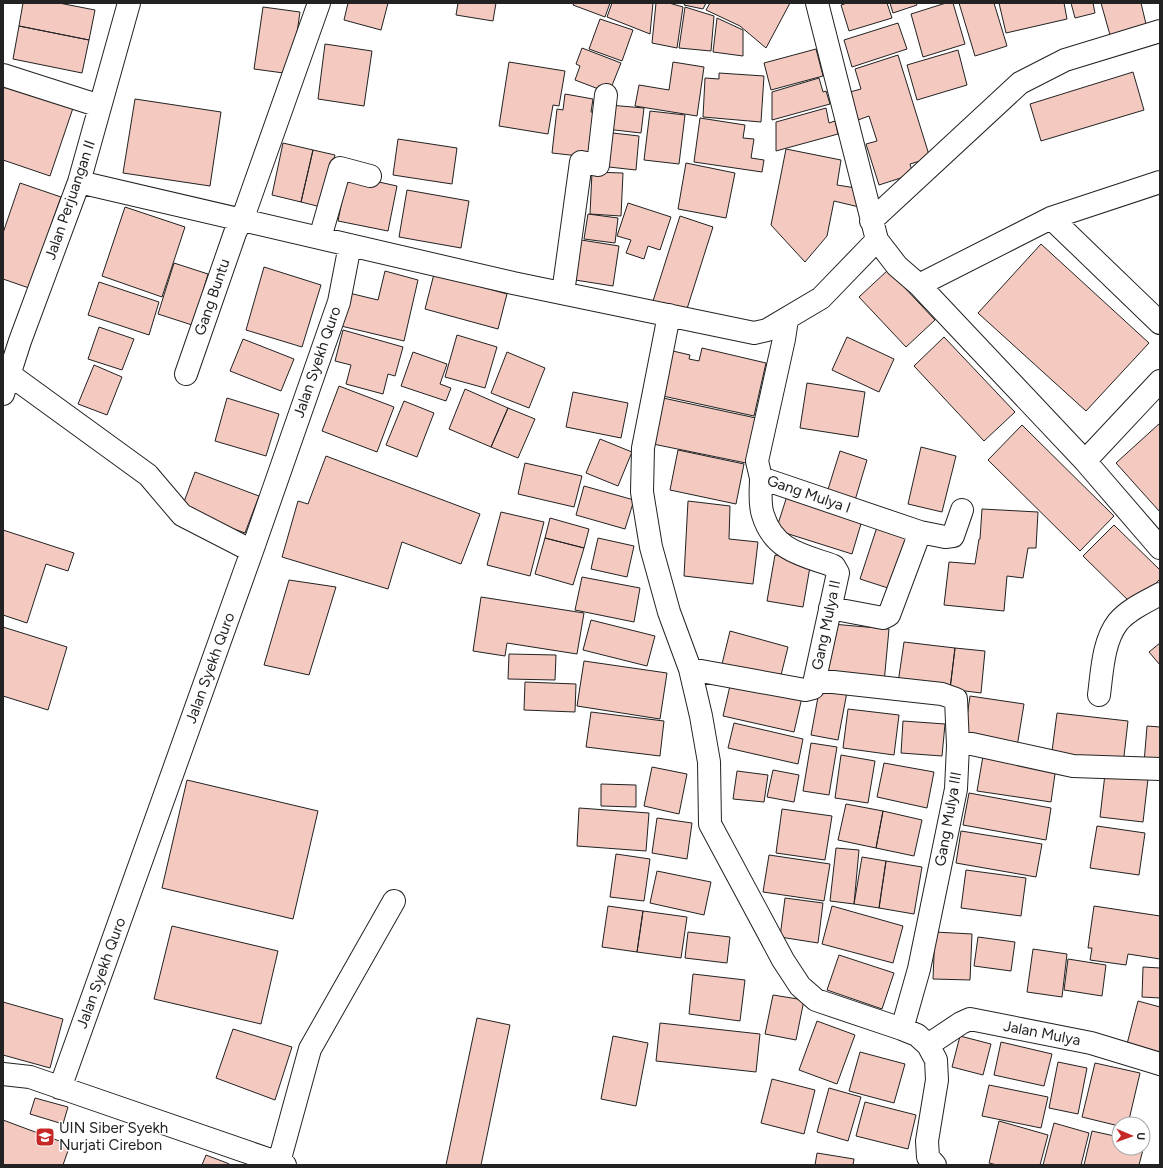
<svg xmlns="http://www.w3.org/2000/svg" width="1163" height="1168" font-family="Figtree,sans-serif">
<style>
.building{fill:#f3c9c0;stroke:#222}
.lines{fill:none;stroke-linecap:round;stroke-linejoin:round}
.minor-casing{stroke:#222;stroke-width:24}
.minor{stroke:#fff;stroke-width:22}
.labels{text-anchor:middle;stroke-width:3;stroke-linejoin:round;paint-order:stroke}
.street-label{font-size:15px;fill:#222;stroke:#fff}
.poi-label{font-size:15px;fill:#222;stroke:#fff;text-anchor:start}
</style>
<rect width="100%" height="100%" fill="#fff"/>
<path class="building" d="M23,3H59L95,10L89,40L19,26Z
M348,3H388L381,30L344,20Z
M458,3H496L493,21L456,15Z
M574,3H610L605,17L573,5Z
M612,3H653L650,34L607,17Z
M656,3H669L683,7L677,48L652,43Z
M685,3H706L703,9L684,5Z
M710,3H790L766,48L740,26L706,10Z
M847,3H887L892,18L849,31L841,5Z
M890,3H916L917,5L893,13Z
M946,3H953L965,44L923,57L911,14Z
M959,3H994L1007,46L975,56Z
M999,3H1064L1067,19L1006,33Z
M1071,3H1093L1095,13L1075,18Z
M1101,3H1141L1146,24L1110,35Z
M263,7L300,12L291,74L254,69Z
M685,7L714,16L711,51L679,48Z
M717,18L743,30V56L713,52Z
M600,19L633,30L622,61L589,49Z
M898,23L907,49L852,67L844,40Z
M19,26L89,40L82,73L13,59Z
M325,44L372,51L364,106L318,99Z
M582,48L621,63L609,93L575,80L580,66L576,64Z
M816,49L823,76L771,90L764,63Z
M958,50L967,85L917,100L907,65Z
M898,55L930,158L910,164L913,174L879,185L866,144L877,141L869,116L858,120L850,92L861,89L855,69Z
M509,62L565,71L559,106L553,105L548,134L499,126Z
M673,62L704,67L697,116L635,106L639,85L669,90Z
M1133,72L1144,110L1041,141L1030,104Z
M719,73L764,76L761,122L703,117L705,78L719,79Z
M819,78L823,92L826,91L830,104L772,120V92Z
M5,84L73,108L50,176L3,160V91Z
M565,94L593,99L591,112L602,114L597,158L552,153L557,109L563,110Z
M135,99L221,112L210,186L123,173Z
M609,105L644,108L641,133L606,129Z
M826,108L829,123L835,121L838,134L776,151V122Z
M650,111L685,115L679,164L644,160Z
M700,118L745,125L743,138L754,139L751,158L764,160L762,172L694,162Z
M604,132L639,136L636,170L600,166Z
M398,139L457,148L452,184L393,175Z
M283,143L313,150L301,202L272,195Z
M786,149L841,160L837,185L856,188L859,207L834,201L827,236L805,262L771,225Z
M313,150L335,155L321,207L301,202Z
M686,163L735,173L726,218L678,209Z
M592,172L623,173L621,216L590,214Z
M347,175L397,186L388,231L338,221Z
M20,183L61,197L29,288L3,279V233Z
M407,190L469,201L461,248L399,237Z
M628,203L671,217L660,250L648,246L644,259L626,253L631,240L617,236Z
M125,207L185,227L162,297L102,276Z
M588,214L618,218L615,243L584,239Z
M680,216L713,227L686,312L653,301Z
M575,239L619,246L613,286L569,279Z
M1041,244L1149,343L1086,411L978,313Z
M174,263L208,274L203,291L211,293L192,325L158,314Z
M264,267L321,285L302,347L246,330Z
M888,270L935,320L906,347L859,297Z
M385,271L418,280L404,341L341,326L349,293L378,300Z
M434,274L507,294L498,329L425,309Z
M99,282L159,302L149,335L88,315Z
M99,327L134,339L122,370L88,359Z
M343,330L403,347L395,376L388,374L383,394L346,384L351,365L335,361Z
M457,335L497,347L485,388L445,377Z
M847,337L894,359L879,392L832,370Z
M944,337L1015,412L984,441L914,366Z
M243,339L294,359L281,391L230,371Z
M702,348L766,363L754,416L663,396L673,351L690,355L689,359L699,361Z
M413,352L447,364L440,384L451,388L446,401L401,386Z
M507,352L545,368L529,408L491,393Z
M94,365L122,377L107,415L78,404Z
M807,383L865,392L858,437L800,428Z
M339,386L394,407L377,452L322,431Z
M465,389L508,408L491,447L449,429Z
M573,392L628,403L621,438L566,427Z
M227,398L279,414L266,456L215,441Z
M663,398L756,418L746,463L653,444Z
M404,401L434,413L417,457L386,445Z
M508,408L535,419L518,458L491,447Z
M1160,423V512L1116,463Z
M1022,425L1114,516L1080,551L988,460Z
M600,439L632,452L618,486L586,473Z
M921,447L956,456L942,512L908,504Z
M678,450L744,464L736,504L670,490Z
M840,451L867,460L853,507L825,499Z
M326,456L480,514L461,564L402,542L388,589L282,557L298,501L308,504Z
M525,463L582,476L574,507L518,494Z
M195,472L259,496L245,533L181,510Z
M584,486L634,500L625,529L576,515Z
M788,493L863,517L852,554L776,530Z
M688,501L730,506L729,539L758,542L753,584L684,576Z
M982,509L1038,512L1036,548H1028L1023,578L1007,576L1004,611L944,605L949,562L975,564L979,539H980Z
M501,512L544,522L530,576L487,565Z
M550,518L589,529L584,548L545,538Z
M878,524L909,534L891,589L860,579Z
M1114,525L1160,570V579L1134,606L1083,556Z
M3,530L74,553L68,571L46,564L27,623L3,615Z
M545,538L584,548L573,585L535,574Z
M598,538L634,546L627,577L591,569Z
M775,555L811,561L803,607L767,601Z
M582,577L640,588L634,622L575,610Z
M289,580L336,587L309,675L264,665Z
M481,597L584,613L577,654L507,643L505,656L473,651Z
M591,620L655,636L647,666L583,650Z
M832,624L889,629L884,683L827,678Z
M3,627L67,647L48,710L3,696Z
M730,631L788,647L780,679L722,664Z
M904,642L955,648L950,689L898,683Z
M1160,643V665L1149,652Z
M955,648L985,651L981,693L950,689Z
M509,654L556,655L555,680L508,679Z
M584,661L667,673L660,719L577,706Z
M732,677L803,693L794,732L723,716Z
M525,682L576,684L575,712L524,710Z
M820,686L847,692L838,740L811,735Z
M970,696L1024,704L1017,747L964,738Z
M848,709L899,715L894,755L843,748Z
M591,712L664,721L660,756L586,747Z
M1057,713L1128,721L1123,765L1051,759Z
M903,721L945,724L942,756L901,753Z
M734,723L803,739L798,764L728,748Z
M1147,726L1160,727V764L1144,763Z
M811,743L837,747L829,795L803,791Z
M841,755L875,761L868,803L835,798Z
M983,756L1056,767L1051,802L977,791Z
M884,763L934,772L927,808L877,797Z
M652,767L687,774L679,814L644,806Z
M773,770L799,775L794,802L767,797Z
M737,771L768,775L764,802L733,799Z
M1105,774L1148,779L1143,822L1100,817Z
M187,780L318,811L293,919L162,888Z
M601,784L636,785V807L601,806Z
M969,793L1051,808L1046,840L963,825Z
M846,804L883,811L876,848L838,840Z
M579,808L649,813L646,851L577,846Z
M782,809L832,816L825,860L776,853Z
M883,811L922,820L914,856L876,848Z
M657,818L692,823L687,859L652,853Z
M1097,826L1145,833L1139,875L1090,868Z
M961,831L1042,844L1036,877L956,863Z
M836,848L859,850L854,904L830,901Z
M616,854L650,859L644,901L610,897Z
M769,855L830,864L824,901L763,892Z
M862,857L886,861L879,908L854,904Z
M886,861L922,867L914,914L879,908Z
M966,870L1026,878L1021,916L961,908Z
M657,871L711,882L704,915L650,903Z
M785,898L823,903L818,943L780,937Z
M608,906L643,911L637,952L602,947Z
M832,906L903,926L893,963L822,944Z
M1094,906L1160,916V959L1128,954L1126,965L1090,960L1092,948H1088Z
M643,911L687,917L681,958L637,952Z
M172,926L278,951L261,1024L154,999Z
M688,932L730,937L727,963L685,958Z
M935,932L972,934L970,980L933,979Z
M978,937L1015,942L1011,971L974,966Z
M1033,949L1067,954L1062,997L1027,992Z
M839,955L894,973L882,1009L827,990Z
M1068,959L1106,965L1102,996L1064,990Z
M1143,967L1160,968V998L1142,997Z
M693,974L745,980L740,1021L689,1014Z
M773,995L804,1000L796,1040L765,1034Z
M1138,1001L1160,1007V1057L1126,1048Z
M3,1002L63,1019L50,1068L3,1055Z
M477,1018L510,1025L481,1165H446Z
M817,1021L855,1035L837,1084L799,1070Z
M660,1023L760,1034L756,1072L656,1061Z
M233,1029L292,1047L275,1100L216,1078Z
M613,1036L648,1043L636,1106L601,1099Z
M960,1036L991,1044L983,1075L952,1067Z
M1001,1042L1052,1054L1044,1086L994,1075Z
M860,1052L905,1064L894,1103L849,1091Z
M1058,1062L1087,1068L1078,1114L1049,1108Z
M1095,1063L1140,1073L1128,1124H1119V1126L1082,1117Z
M772,1079L815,1090L804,1134L761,1123Z
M989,1085L1048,1097L1041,1128L982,1116Z
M829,1088L861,1097L848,1141L817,1132Z
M35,1098L68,1107L63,1124L30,1114Z
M865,1102L916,1115L908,1149L856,1136Z
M3,1120L70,1145L63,1165H3Z
M999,1121L1048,1135L1040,1165H997L989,1163Z
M1054,1123L1089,1133L1081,1165H1043Z
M1092,1131L1119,1137V1148H1143V1142H1145L1139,1165H1084Z
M817,1153L854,1159L853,1165H815Z
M206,1155L227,1163L231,1165H202Z"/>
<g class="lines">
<defs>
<path id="minor" d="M817,3L877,240L897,266L919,285L1085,461L1160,381
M3,75L100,106
M79,182L513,283L754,333L767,330L821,298L877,240
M1051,218L1160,323
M871,221L1020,83L1065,60L1160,31
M320,238L340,168L370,176
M919,285L1051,218L1160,182
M563,293L581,162L598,165L606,95
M669,315L643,448L642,492L651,547L669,612L690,669L701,716L709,762L710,824L783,960L800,986L816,1000L902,1029L917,1035L928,1045L936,1060L937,1080L927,1141L928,1157L935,1165
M787,319L784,339L757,461L761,478L920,532L889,615L883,618L830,608
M9,374L148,475L182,515L252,551
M186,374L235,233L246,209L319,3
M3,394L20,341L79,182L129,3
M1085,461L1160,548
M920,532L945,537L953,536L962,510
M690,669L805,690L813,688L838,573L834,566C803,555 774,551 763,515C759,504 761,490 761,478
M815,680L942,694L956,699L958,746L956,789L919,969L902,1029
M1099,695C1102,672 1103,641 1118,622C1129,609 1146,602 1160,594
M958,741L1073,766L1160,769
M928,1045L961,1023L970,1019L1091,1043L1160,1064
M3,1074L30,1077L285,1165
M60,1088L252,551L339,302L350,245
M279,1162L310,1049L394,901"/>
</defs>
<use href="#minor" class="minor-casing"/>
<use href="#minor" class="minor"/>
</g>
<defs>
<symbol id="university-square" viewBox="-11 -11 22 22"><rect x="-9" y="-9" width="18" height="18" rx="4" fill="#c62828" stroke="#fff"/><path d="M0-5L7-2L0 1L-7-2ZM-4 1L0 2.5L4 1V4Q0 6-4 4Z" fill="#fff"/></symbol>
</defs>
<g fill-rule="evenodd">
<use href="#university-square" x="34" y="1126" width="22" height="22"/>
</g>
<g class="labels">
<g class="street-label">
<text transform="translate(70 200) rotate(-71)" y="5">Jalan Perjuangan II</text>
<text transform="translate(212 297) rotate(-71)" y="5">Gang Buntu</text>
<text transform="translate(317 362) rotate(-71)" y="5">Jalan Syekh Quro</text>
<text transform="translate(809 494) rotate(19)" y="5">Gang Mulya I</text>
<text transform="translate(826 625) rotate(-78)" y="5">Gang Mulya II</text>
<text transform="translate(210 668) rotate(-70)" y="5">Jalan Syekh Quro</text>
<text transform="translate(948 819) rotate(-80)" y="5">Gang Mulya III</text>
<text transform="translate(101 973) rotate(-70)" y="5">Jalan Syekh Quro</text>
<text transform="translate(1042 1033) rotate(11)" y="5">Jalan Mulya</text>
</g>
<g class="poi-label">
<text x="59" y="1133">UIN Siber Syekh<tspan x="59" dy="17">Nurjati Cirebon</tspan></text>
</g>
</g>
<rect width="1163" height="1168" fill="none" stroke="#222222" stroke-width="8"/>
<g transform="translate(1131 1136) rotate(92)"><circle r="19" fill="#ffffff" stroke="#a7a7a7"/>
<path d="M0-3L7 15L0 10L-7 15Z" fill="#c62828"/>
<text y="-6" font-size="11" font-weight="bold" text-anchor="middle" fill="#222222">U</text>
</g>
</svg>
